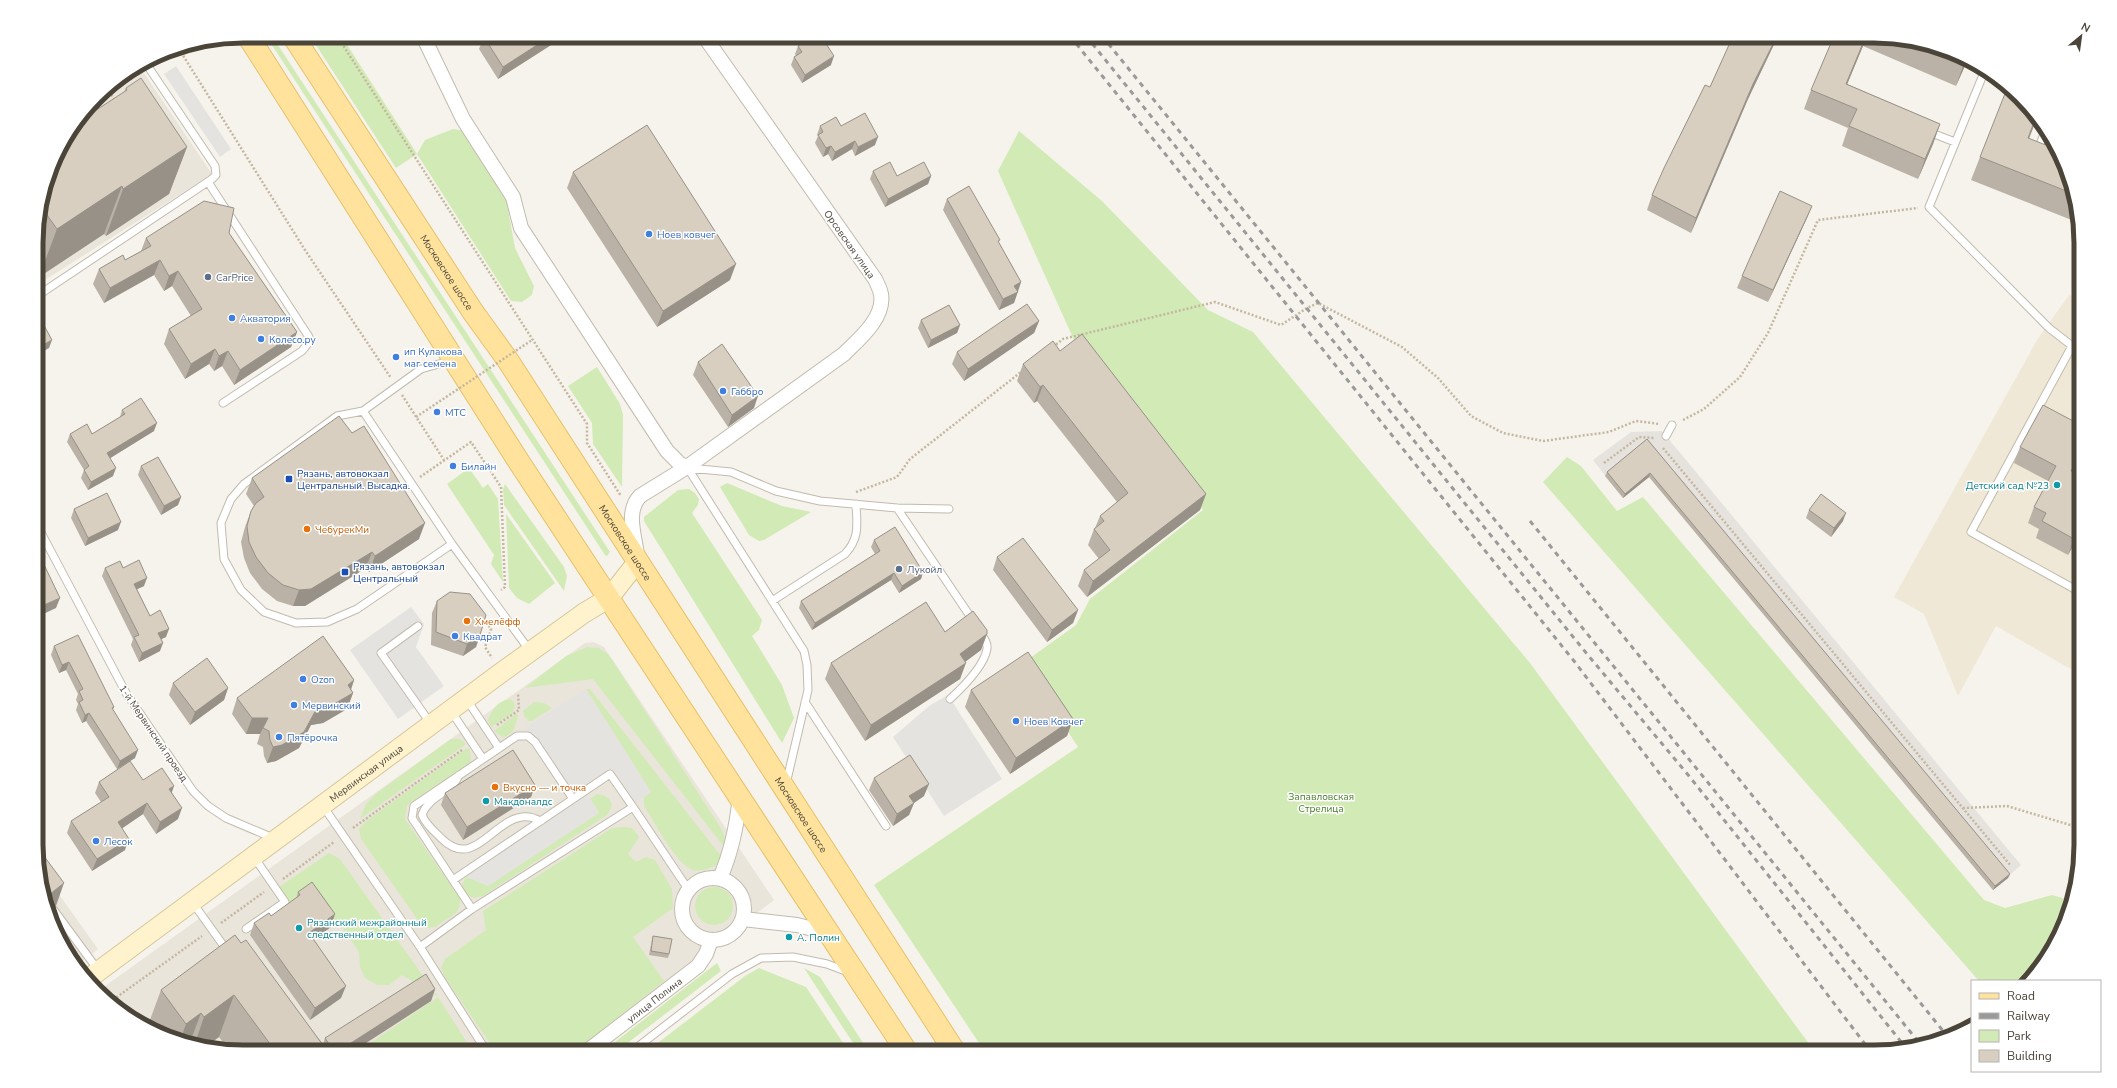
<svg xmlns="http://www.w3.org/2000/svg" width="2117" height="1088" font-family="'Nunito Sans',sans-serif">
<style>
.residential{fill:#eae5da}
.industrial{fill:#e6e2dd}
.education{fill:#efe8d6}
.green{fill:#d2eab5}
.parking{fill:#e5e3e0}
.lines{fill:none;stroke-linecap:round;stroke-linejoin:round}
.lane-casing{stroke:#c2bbae;stroke-width:9}
.street-casing{stroke:#c2bbae;stroke-width:16}
.secondary-casing{stroke:#d6c79b;stroke-width:21}
.primary-casing{stroke:#e6c16a;stroke-width:23}
.path{stroke:#c4b79f;stroke-width:2.5;stroke-dasharray:2 2;stroke-linecap:butt}
.lane{stroke:#fff;stroke-width:7}
.street{stroke:#fff;stroke-width:14}
.secondary{stroke:#fff3cd;stroke-width:19}
.primary{stroke:#ffe39c;stroke-width:21}
.rail{stroke:#9a9a9a;stroke-width:3;stroke-dasharray:5 5;stroke-linecap:butt}
.path-bridge{stroke:#c4b79f;stroke-width:2.5;stroke-dasharray:2 2;stroke-linecap:butt}
.wall{fill:#bab2a6}
.shaded-wall{fill:#979187}
.building{fill:#d8cfc1;stroke:#979187}
.shop-dot{fill:#3f7fe0;stroke:#fff;stroke-width:1.5}
.service-dot{fill:#5c6f8a;stroke:#fff;stroke-width:1.5}
.transit-dot{fill:#1a4fb4;stroke:#fff;stroke-width:1.5}
.culture-dot{fill:#0f9aa8;stroke:#fff;stroke-width:1.5}
.food-dot{fill:#e8710a;stroke:#fff;stroke-width:1.5}
.labels{text-anchor:middle;stroke-width:3;stroke-linejoin:round;paint-order:stroke}
.shop-label{font-size:10px;fill:#366cbe;stroke:#fff;text-anchor:start}
.street-label{font-size:10px;fill:#4b4439;stroke:#fff}
.service-label{font-size:10px;fill:#4e5e75;stroke:#fff;text-anchor:start}
.transit-label{font-size:10px;fill:#164399;stroke:#fff;text-anchor:start}
.culture-label{font-size:10px;fill:#0d838f;stroke:#fff;text-anchor:start}
.food-label{font-size:10px;fill:#c56008;stroke:#fff;text-anchor:start}
.park-label{font-size:10px;fill:#4a7f2a;stroke:#fff}
.rim{fill:none;stroke:#4b4439;stroke-width:5}
</style>
<rect width="100%" height="100%" fill="#f6f3ec"/>
<path class="residential" d="M140,67L212,174L37,285L36,230L57,151L106,88Z
M594,642L604,647L774,900L576,1052H243L190,1045L151,1031L107,1001L98,991L585,643Z
M38,865L98,949L76,966L71,960L52,924L38,872Z"/>
<path class="industrial" d="M1662,431L2021,865L1993,890L1649,477L1623,498L1593,460L1631,432Z"/>
<path class="education" d="M2069,295L2079,300L2081,675L1996,626L1958,696L1924,614L1894,597L2037,340Z"/>
<path class="green" d="M266,36H272L610,552L607,556L605,555Z
M310,36H357L346,43L417,154L425,140L453,129L466,131L505,193L515,248L534,286L532,295L522,302L511,301L417,154L396,168Z
M1019,131L1102,201L1208,310L1253,332L1530,663L1815,1052H985L874,885L1078,747L1023,663L1076,625L1090,599L1203,510L1078,349L998,171Z
M597,367L620,404L623,415L622,487L593,444L592,423L568,386Z
M1567,457L1581,466L1617,511L1643,497L1984,900L2005,908L2052,895L2073,901L2060,937L2030,981H1979L1543,482Z
M469,468L483,488L488,484L498,499L503,582L491,564L494,555L447,484Z
M727,483L782,506L811,512L764,540L759,541L749,535L720,487Z
M505,484L564,567L567,576L564,591L504,505L503,489Z
M689,489L695,493L699,499L698,505L692,513L762,620L759,630L752,636L782,685L794,718L782,743L644,521V517L678,490Z
M506,514L555,583L529,604L517,598L509,588Z
M587,647L599,648L609,655L722,830L726,841L725,848L593,679L525,688L566,656Z
M586,689H590L721,856L719,863C712,868 702,872 693,870C676,865 654,821 644,806V797L651,792Z
M510,699L514,702L515,707L512,713L491,727L488,720C493,708 498,701 510,699Z
M534,702L544,703L552,708L532,721H529L524,716L523,711Z
M516,714L518,715C515,726 515,735 502,737L494,731Z
M451,739H460L466,744L360,819L366,804L377,793Z
M467,748L470,750L471,762L407,805L405,819L460,899V906L456,913L435,927L427,928L420,923L361,839L359,829L365,822Z
M597,794C606,795 610,798 612,806L607,815L483,896L474,898L465,894L462,886L466,876L488,886L599,812L590,799Z
M623,827L632,828L639,837L628,854L636,862L646,857L655,860L672,889L673,908L633,937L664,981L574,1052H496L446,979L441,968L445,959L486,930L483,911L612,828Z
M329,853L340,859L438,997L473,1052H357L438,997L402,975L389,985H377L365,978L360,967L359,952L343,928L333,925L309,893L290,903L279,887Z
M695 906a19 19 0 1 1 38 0a19 19 0 1 1-38 0Z
M717,963L721,971L616,1052H602Z
M759,968L806,987L849,1052H646L745,976Z
M804,968L820,977L869,1052H859Z"/>
<path class="parking" d="M176,66L231,149L220,157L164,74Z
M411,607L424,624L416,647L444,686L398,719L350,650Z
M586,689L651,792L632,804L611,774L585,791L599,813L488,886L461,875L572,799L524,728Z
M948,695L1002,779L944,816L893,737L929,706Z"/>
<g class="lines">
<defs>
<path id="lane" d="M1985,70L1929,207L2049,328L2080,352
M1929,132L1955,142
M2037,152L2046,129
M208,182L309,337V342L302,351L223,403
M37,296L212,179L216,175L215,166L149,68L145,64
M2072,346L1971,532L2080,592
M363,411L452,544L530,651
M1666,436L1672,425
M687,467L804,651L807,665L808,690L786,784
M689,468L731,472L776,491L820,501L897,508L949,509
M897,508L974,622
M37,525L126,693L193,791L208,806L226,818L273,838
M452,544L357,609L327,622L296,623L264,612L241,590L224,559L221,523L231,499L244,484L337,416L363,411L421,369L453,360
M772,601L845,554C860,538 857,525 856,504
M418,626L381,653L431,724
M950,699C962,688 984,666 987,649C988,643 984,638 980,632
M467,700L499,748
M805,702L886,826
M451,711L483,759
M459,775C452,793 428,796 422,815C426,825 434,831 442,839C476,872 495,813 529,817C533,817 537,820 541,821
M323,806L420,947L487,1052
M453,880L610,774L633,807
M45,898L98,970
M193,903L228,952
M472,909L412,818L414,806L517,736H528L535,742L573,799
M246,929L285,902L254,857
M420,947L472,909L633,807L688,889
M631,1052L732,974L761,958L793,957L827,964L848,972"/>
<g id="street">
<path d="M423,36L463,119L513,197L521,228L667,451L680,464L687,467"/>
<path d="M637,555C635,536 625,512 640,496L687,467L844,354C859,339 885,318 881,294C880,289 877,283 875,279L704,36"/>
<circle cx="713" cy="909" r="31"/>
<path d="M720,878C732,851 737,825 740,796"/>
<path d="M743,919L797,925L829,933"/>
<path id="s1" d="M586,1052L698,966L706,954L711,940"/>
</g>
<g id="secondary">
<path id="s2" d="M88,979L502,672L584,613L609,598L638,561"/>
</g>
<g id="primary">
<path d="M248,36L519,462L907,1052"/>
<path id="s3" d="M293,36L473,312L507,359L955,1052"/>
</g>
</defs>
<use href="#lane" class="lane-casing"/>
<use href="#street" class="street-casing"/>
<use href="#secondary" class="secondary-casing"/>
<use href="#primary" class="primary-casing"/>
<path class="path" d="M337,36L587,424V443L621,496
M179,49L305,250L391,378
M107,88L115,101
M1053,347L1063,339L1215,302L1281,325L1307,308L1318,303L1402,347L1438,378L1471,416L1503,433L1543,441L1609,432L1636,421L1659,424
M402,395L444,460
M1683,420L1704,409L1740,377L1768,333L1818,220L1918,208
M1663,448L2011,866
M1604,463L1639,437L1655,438
M420,477L471,442L501,487L505,587L501,590
M856,492L897,477L910,459L1021,372
M484,619L491,629L485,647L492,658
M497,725L519,710L518,693
M1963,808L2007,806L2077,827L2081,831
M353,828L462,750
M283,879L334,842
M221,923L264,892
M110,1002L202,936"/>
<use href="#lane" class="lane"/>
<use href="#street" class="street"/>
<use href="#secondary" class="secondary"/>
<use href="#primary" class="primary"/>
<path class="rail" d="M1070,36L1574,661L1871,1052
M1086,36L1587,654L1689,776L1906,1048
M1102,36L1921,1045
M1530,521L1948,1037"/>
<path class="path-bridge" d="M416,417L532,340"/>
</g>
<path class="wall" d="M1733,36H1778L1748,99L1691,233L1647,210L1652,195L1710,87Z
M1834,36H1874L1927,43L1966,57L1968,59L1956,86L1863,46L1847,84L1940,124L1933,144L1918,179L1842,146L1848,128L1804,109L1811,90Z
M484,37L562,38L498,79L479,49Z
M798,46L831,65L802,83L791,65L794,57L796,56L795,54Z
M126,88L187,147L169,194L106,236L104,234L39,277L37,273L36,230L57,151L124,92Z
M820,126H841L875,145L855,156L852,149L832,161L828,154L823,157L815,143L818,136L817,135Z
M2029,138L2070,177L2079,217V223L1971,180L1980,157Z
M873,171L897,176H931L928,184L885,207L870,179Z
M573,172L730,280L657,327L567,188Z
M947,199L999,243L1021,282L1014,303L999,310L943,210Z
M1812,206L1807,218L1768,302L1737,288L1742,276Z
M229,233L297,332L291,347L234,385L222,366L214,371L209,364L185,379L164,344L169,329L191,316L172,286L164,291L154,275L104,303L93,284L99,269L125,260L141,251L146,238Z
M921,320L960,325L957,333L928,348L918,328Z
M1039,321L1034,333L964,381L952,364L957,352Z
M1060,351L1206,494L1200,510L1087,597L1078,586L1084,570L1099,559L1088,545L1094,529L1095,528L1100,516L1117,502L1037,401L1034,403L1017,381L1023,364Z
M698,362L754,408L728,427L693,375Z
M122,410L154,431L110,458L113,476L88,490L81,478L84,470L67,442L70,434H92L120,417Z
M2080,412V460L2073,473L2080,533L2068,555L2036,538L2039,529L2028,523L2034,507L2048,481L2014,463L2020,447L2075,422Z
M1647,439L2010,874L2008,878L1993,890L1649,477L1623,498L1605,476L1607,472Z
M141,466L181,497L178,505L161,515L138,475Z
M252,478L419,539L369,572L366,568L305,606H293L277,601L262,589L250,573L244,558L241,542L245,527L251,511L254,506L246,494Z
M74,509L118,530L85,546L71,518Z
M1809,510L1843,521L1831,537L1806,518Z
M874,540L923,572L921,579L899,593L891,580L812,630L799,608L801,601L875,554L871,547Z
M997,557L1078,610L1073,623L1047,642L993,570Z
M105,568H123L144,586L137,589L150,616L166,637L161,639L160,651L139,662L131,645L133,639L102,576Z
M437,601L480,635L476,647L463,656L431,645L432,613Z
M945,632L987,634L981,650L965,662L960,679L865,741L825,679L831,663Z
M54,646L114,707L113,710L135,758L130,761L143,780L172,792L178,819L156,834L143,814L122,828L125,850L92,871L67,833L71,821L101,802L95,793L99,782L130,761L117,769L86,721L82,723L76,710L78,704L76,700L78,694L66,670L59,673L51,655Z
M354,680L351,690L353,693L347,709L323,723L311,725L299,748L276,761L267,763L264,756L263,747L257,744L260,734H246L232,714L237,698Z
M173,683L228,688L224,700L190,725L169,695Z
M971,690L1073,719L1067,736L1010,774L965,707Z
M874,778L924,796L914,803L909,815L893,826L869,790Z
M535,785L531,797L463,840L441,805L445,793Z
M298,892L331,927L313,939L341,998L310,1020L250,935L254,923L271,916L296,899Z
M653,936L669,954L668,958L649,955L652,940Z
M241,943L323,1044L325,1038L435,989L431,1001L352,1052H243L229,1050L219,1037L205,1047L190,1045L151,1031L147,1028L161,990Z"/>
<path class="shaded-wall" d="M551,36H563L562,38L498,79L503,67Z
M1777,36H1778L1748,99L1691,233L1696,218L1753,84Z
M1866,36H1867L1863,46L1839,104L1846,84Z
M834,56L831,65L802,83L805,75Z
M1967,58L1968,59L1956,86L1963,66Z
M2036,117L2037,118L2020,162L2028,138Z
M1940,124L1933,144L1918,179L1925,159Z
M878,137L875,145L855,156L858,147Z
M855,141L852,149L832,161L835,152Z
M831,146L828,154L823,157L826,148Z
M187,147L169,194L106,236L123,189Z
M931,176L928,184L885,207L888,199Z
M122,186L104,234L39,277L57,229Z
M1812,206L1807,218L1768,302L1773,290Z
M160,260L154,275L104,303L110,288Z
M736,264L730,280L657,327L663,311Z
M178,271L172,286L164,291L169,276Z
M1021,282L1014,303L999,310L1003,299L1014,286Z
M1039,321L1034,333L964,381L968,369Z
M960,325L957,333L928,348L931,340Z
M297,332L291,347L234,385L240,370Z
M52,340L49,348L37,355V348Z
M215,349L209,364L185,379L191,364Z
M228,351L222,366L214,371L219,356Z
M1043,385L1037,401L1034,403L1040,387Z
M758,396L754,408L728,427L732,415Z
M157,423L154,431L104,462L107,453Z
M2080,455V460L2065,488L2071,471Z
M116,468L113,476L88,490L91,482Z
M1650,473L1649,477L1623,498L1625,494Z
M1206,494L1200,510L1087,597L1093,581Z
M181,497L178,505L161,515L164,506Z
M1846,513L1843,521L1831,537L1834,528Z
M121,522L118,530L85,546L88,538Z
M425,523L419,539L369,572L375,556Z
M2080,528V533L2068,555L2074,539Z
M372,552L366,568L305,606H293L299,590Z
M923,572L921,579L899,593L902,586Z
M894,573L891,580L812,630L815,623Z
M147,578L144,586L131,592L134,584Z
M60,598L56,608L37,617V608Z
M1078,610L1073,623L1047,642L1052,630Z
M169,629L166,637L155,642L158,633Z
M987,634L981,650L954,670L960,654Z
M480,635L476,647L463,656L467,644Z
M163,643L160,651L139,662L142,653Z
M69,662L66,670L59,673L62,665Z
M966,663L960,679L865,741L871,725Z
M354,680L349,695L353,693L347,709L323,723L311,725L299,748L276,761L267,763L273,747L317,708Z
M228,688L224,700L190,725L195,712Z
M89,713L86,721L82,723L85,715Z
M252,718H268L260,734H246Z
M1073,719L1067,736L1010,774L1016,758Z
M138,750L135,758L117,769L120,761Z
M929,784L924,796L905,809L909,796Z
M535,785L531,797L463,840L467,827Z
M174,786L170,798L169,789Z
M147,803L143,814L114,834L118,822Z
M914,803L909,815L893,826L897,814Z
M182,808L178,819L156,834L160,822Z
M129,839L125,850L92,871L97,859Z
M2010,874L2008,878L1993,890L1995,886Z
M64,883L51,920L45,898Z
M335,914L331,927L304,946L309,933Z
M346,986L341,998L310,1020L315,1008Z
M435,989L431,1001L352,1052H337Z
M234,995L219,1037L205,1047L194,1046L204,1017Z
M201,1013L189,1045L180,1041L186,1024Z"/>
<path class="building" d="M485,36H551L503,67L484,37Z
M814,36H821L834,56L805,75L794,57L802,52L798,46Z
M1733,36H1777L1753,84L1696,218L1652,195L1664,168L1705,85L1710,87Z
M1834,36H1866L1846,84L1940,124L1925,159L1849,126L1857,109L1811,90Z
M1900,40L1927,43L1967,58L1963,66Z
M141,78L187,147L123,189L122,186L57,229L42,208L57,151L81,120L127,90L126,88Z
M2008,86L2011,88L2036,117L2028,138L2056,149L2070,177L2074,194L1980,157Z
M865,113L878,137L858,147L855,141L835,152L831,146L826,148L818,135L823,132L820,126L836,117L841,126Z
M647,125L736,264L663,311L573,172Z
M890,162L897,176L924,162L931,176L888,199L873,171Z
M969,186L1000,240L998,241L1021,282L1014,286L1018,292L1003,299L947,199Z
M1780,191L1812,206L1773,290L1742,276Z
M204,201L234,208L229,233L297,332L240,370L228,351L219,356L215,349L191,364L169,329L202,309L178,271L169,276L160,260L110,288L99,269L123,255L125,260L151,246L146,238Z
M1027,304L1039,321L968,369L957,352Z
M949,305L960,325L931,340L921,320Z
M41,320L52,340L37,348V323Z
M1082,334L1206,494L1093,581L1084,570L1110,550L1094,529L1104,521L1100,516L1128,493L1043,385L1040,387L1023,364L1053,341L1060,351Z
M722,344L758,396L732,415L698,362Z
M141,398L157,423L107,453L116,468L91,482L84,470L89,466L70,434L87,424L92,434L125,414L122,410Z
M2043,405L2075,422L2080,412V455L2071,471L2080,476V528L2074,539L2042,521L2046,513L2034,507L2056,466L2020,447Z
M339,416L352,433L364,426L425,523L375,556L372,552L311,589L299,590L283,585L268,573L256,557L249,542L247,526L251,511L256,503L264,497L252,478Z
M1647,439L2010,874L1995,886L1650,473L1625,494L1607,472Z
M158,457L181,497L164,506L141,466Z
M107,493L121,522L88,538L74,509Z
M1821,494L1846,513L1834,528L1809,510Z
M895,527L923,572L902,586L894,573L815,623L801,601L880,551L874,540Z
M1023,538L1078,610L1052,630L997,557Z
M37,550L60,598L37,608Z
M139,560L147,578L134,584L150,616L160,610L169,629L158,633L163,643L142,653L134,637L139,635L105,568L120,561L123,568Z
M450,592L470,594L486,615L480,635L467,644L436,632L437,601Z
M926,602L945,632L973,611L987,630V634L960,654L966,663L871,725L831,663Z
M78,635L114,707L112,708L138,750L120,761L89,713L85,715L79,702L83,700L79,691L83,689L69,662L62,665L54,646Z
M323,636L354,680L348,685L353,693L329,707L317,708L304,732L282,745L273,747L270,740L269,731L263,728L268,718H252L237,698Z
M1028,652L1073,719L1016,758L971,690Z
M207,658L228,688L195,712L173,683Z
M513,750L535,785L467,827L445,793Z
M910,755L929,784L909,796L914,803L897,814L874,778Z
M130,761L143,780L162,768L174,786L169,789L182,808L160,822L147,803L118,822L129,839L97,859L71,821L109,797L99,782Z
M38,848L64,883L45,898L38,872Z
M312,882L335,914L309,933L346,986L315,1008L254,923L269,913L271,916L300,895L298,892Z
M235,935L241,943L246,940L328,1052H276L234,995L204,1017L201,1013L186,1024L161,990Z
M653,936L672,939L669,954L651,951Z
M426,974L435,989L337,1052H334L325,1038Z"/>
<g class="shop-dot">
<circle cx="649" cy="234" r="4"/>
<circle cx="232" cy="318" r="4"/>
<circle cx="261" cy="339" r="4"/>
<circle cx="396" cy="357" r="4"/>
<circle cx="723" cy="391" r="4"/>
<circle cx="437" cy="412" r="4"/>
<circle cx="453" cy="466" r="4"/>
<circle cx="455" cy="636" r="4"/>
<circle cx="303" cy="679" r="4"/>
<circle cx="294" cy="705" r="4"/>
<circle cx="1016" cy="721" r="4"/>
<circle cx="279" cy="737" r="4"/>
<circle cx="96" cy="841" r="4"/>
</g>
<g class="service-dot">
<circle cx="208" cy="277" r="4"/>
<circle cx="899" cy="569" r="4"/>
</g>
<g class="transit-dot">
<rect x="285" y="475" width="8" height="8" rx="2"/>
<rect x="341" y="568" width="8" height="8" rx="2"/>
</g>
<g class="culture-dot">
<circle cx="2057" cy="485" r="4"/>
<circle cx="486" cy="801" r="4"/>
<circle cx="299" cy="928" r="4"/>
<circle cx="789" cy="937" r="4"/>
</g>
<g class="food-dot">
<circle cx="307" cy="529" r="4"/>
<circle cx="467" cy="621" r="4"/>
<circle cx="495" cy="787" r="4"/>
</g>
<g class="labels">
<g class="shop-label">
<text x="657" y="238">Ноев ковчег</text>
<text x="240" y="322">Акватория</text>
<text x="269" y="343">Колесо.ру</text>
<text x="404" y="355">ип Кулакова<tspan x="404" dy="12">маг семена</tspan></text>
<text x="731" y="395">Габбро</text>
<text x="445" y="416">МТС</text>
<text x="461" y="470">Билайн</text>
<text x="463" y="640">Квадрат</text>
<text x="311" y="683">Ozon</text>
<text x="302" y="709">Мервинский</text>
<text x="1024" y="725">Ноев Ковчег</text>
<text x="287" y="741">Пятёрочка</text>
<text x="104" y="845">Лесок</text>
</g>
<g class="street-label">
<text transform="translate(850 244) rotate(55)" y="4">Орсовская улица</text>
<text dy="4" stroke="none"><textPath href="#s3" startOffset="282">Московское шоссе</textPath></text>
<text dy="4" stroke="none"><textPath href="#s3" startOffset="606">Московское шоссе</textPath></text>
<text transform="translate(154 733) rotate(56)" y="4">1-й Мервинский проезд</text>
<text dy="4" stroke="none"><textPath href="#s2" startOffset="346">Мервинская улица</textPath></text>
<text dy="4" stroke="none"><textPath href="#s3" startOffset="930">Московское шоссе</textPath></text>
<text dy="4" stroke="none"><textPath href="#s1" startOffset="86">улица Полина</textPath></text>
</g>
<g class="service-label">
<text x="216" y="281">CarPrice</text>
<text x="907" y="573">Лукойл</text>
</g>
<g class="transit-label">
<text x="297" y="477">Рязань, автовокзал<tspan x="297" dy="12">Центральный. Высадка.</tspan></text>
<text x="353" y="570">Рязань, автовокзал<tspan x="353" dy="12">Центральный</tspan></text>
</g>
<g class="culture-label">
<text x="2049" y="489" text-anchor="end">Детский сад №23</text>
<text x="494" y="805">Макдоналдс</text>
<text x="307" y="926">Рязанский межрайонный<tspan x="307" dy="12">следственный отдел</tspan></text>
<text x="797" y="941">А. Полин</text>
</g>
<g class="food-label">
<text x="315" y="533">ЧебурекМи</text>
<text x="475" y="625">Хмелёфф</text>
<text x="503" y="791">Вкусно — и точка</text>
</g>
<g class="park-label">
<text x="1321" y="800">Запавловская<tspan x="1321" dy="12">Стрелица</tspan></text>
</g>
</g>
<path d="M0 0H2117V1088H0ZM243 43H1874A200 200 0 0 1 2074 243V845A200 200 0 0 1 1874 1045H243A200 200 0 0 1 43 845V243A200 200 0 0 1 243 43Z" fill="#fff" fill-rule="evenodd"/>
<path class="rim" d="M243 43H1874A200 200 0 0 1 2074 243V845A200 200 0 0 1 1874 1045H243A200 200 0 0 1 43 845V243A200 200 0 0 1 243 43Z"/>
<rect x="1971" y="980" width="130" height="92" fill="#ffffff" stroke="#b7b4b0"/>
<rect x="1979" y="993" width="20" height="6" fill="#ffe39c" stroke="#b7b4b0"/>
<text x="2007" y="1000" font-size="12" fill="#4b4439">Road</text>
<rect x="1979" y="1013" width="20" height="6" fill="#9a9a9a" stroke="#b7b4b0"/>
<text x="2007" y="1020" font-size="12" fill="#4b4439">Railway</text>
<rect x="1979" y="1030" width="20" height="12" fill="#d2eab5" stroke="#b7b4b0"/>
<text x="2007" y="1040" font-size="12" fill="#4b4439">Park</text>
<rect x="1979" y="1050" width="20" height="12" fill="#d8cfc1" stroke="#b7b4b0"/>
<text x="2007" y="1060" font-size="12" fill="#4b4439">Building</text>
<g transform="translate(2081 36) rotate(29)" stroke="#ffffff" stroke-width="3" paint-order="stroke">
<path d="M0-3L7 15L0 10L-7 15Z" fill="#4b4439"/>
<text y="-6" font-size="11" font-weight="bold" text-anchor="middle" fill="#4b4439">N</text>
</g>
</svg>
